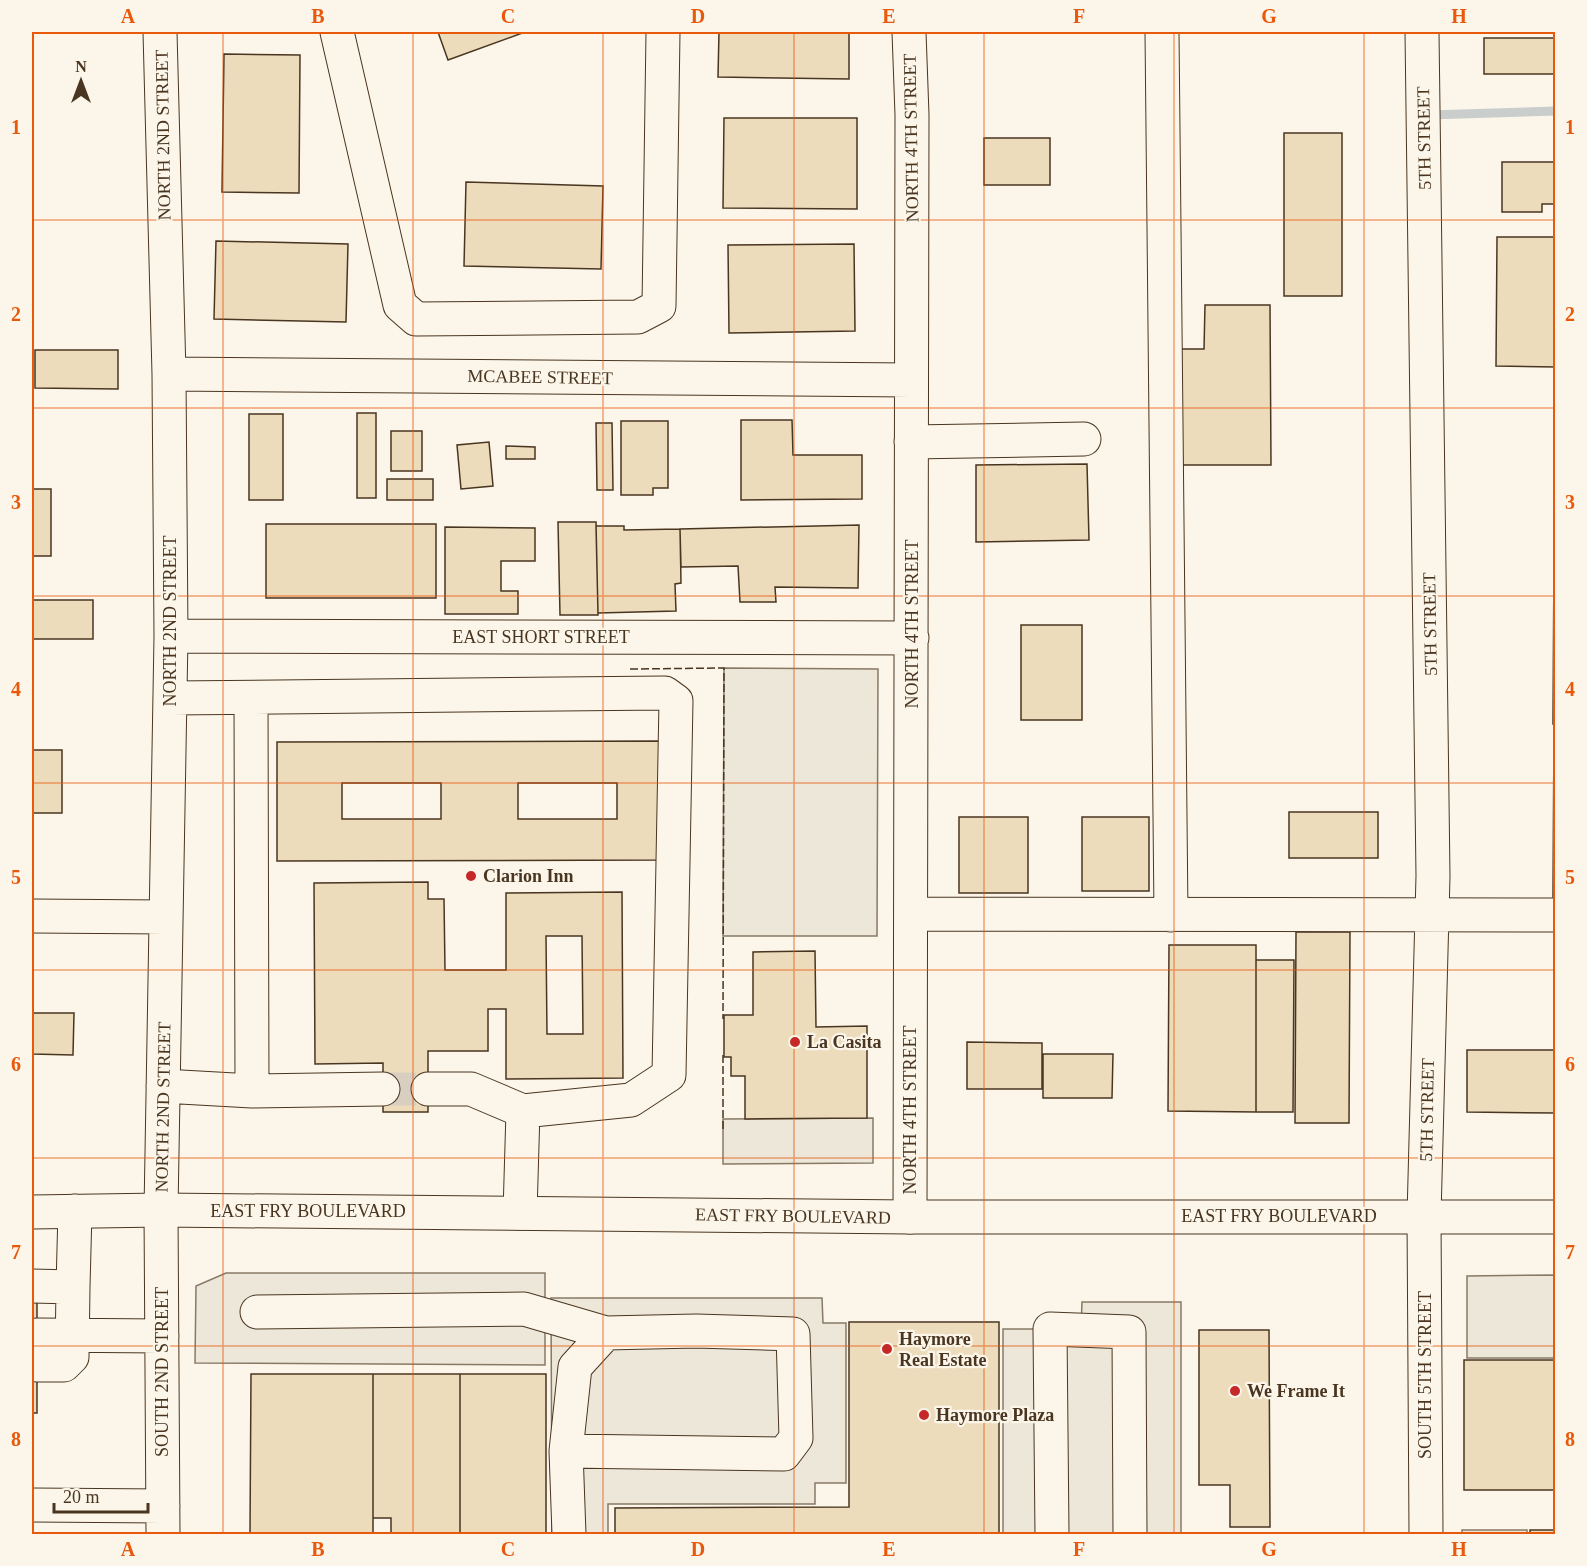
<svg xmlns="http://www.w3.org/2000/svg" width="1587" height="1566" font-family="'Times New Roman',serif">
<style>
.parking{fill:#ede7d9;stroke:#887966;stroke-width:1.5}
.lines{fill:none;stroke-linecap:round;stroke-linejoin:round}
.stream{stroke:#c9cecd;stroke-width:9}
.building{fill:#ecdcbc;stroke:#4a3520;stroke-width:1.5;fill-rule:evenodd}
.minor-tunnel{stroke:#d8cfc1;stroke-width:33;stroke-dasharray:33 16;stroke-linecap:butt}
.minor-casing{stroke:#4a3520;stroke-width:35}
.major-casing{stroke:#4a3520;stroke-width:35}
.minor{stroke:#fbf6e9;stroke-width:33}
.major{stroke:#fbf6e9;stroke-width:33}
.fence{stroke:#4a3520;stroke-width:1.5;stroke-dasharray:8 3;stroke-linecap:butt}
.grid{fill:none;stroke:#e8590c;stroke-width:1.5;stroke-opacity:0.55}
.poi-dot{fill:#c62828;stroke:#fbf6e9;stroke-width:2}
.labels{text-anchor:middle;stroke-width:4.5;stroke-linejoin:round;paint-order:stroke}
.street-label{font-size:18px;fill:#4a3520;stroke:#fbf6e9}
.poi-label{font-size:18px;font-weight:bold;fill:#4a3520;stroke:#fbf6e9;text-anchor:start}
.neatline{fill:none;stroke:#e8590c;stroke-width:2}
.grid-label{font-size:20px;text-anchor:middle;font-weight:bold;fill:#e8590c}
</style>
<rect width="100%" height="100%" fill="#fbf6e9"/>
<path class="parking" d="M724,668L878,669L877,936H723Z
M873,1118V1163L723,1164V1119Z
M226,1273H545V1365L195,1363L196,1286Z
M1555,1275V1358H1467V1276Z
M551,1298H822L823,1323H846V1483H815V1504H608V1534H552Z
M1082,1302H1181V1534H1003V1329H1081Z
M1462,1530H1527V1534H1462Z"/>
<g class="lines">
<path class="stream" d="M1429,115L1556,111"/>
</g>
<path class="building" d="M438,32H525L448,60Z
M719,32H849V79L718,77Z
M1484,38H1554V74H1484Z
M224,54L300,55L299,193L222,192Z
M724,118H857V209L723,208Z
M1284,133H1342V296H1284Z
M984,138H1050V185H984Z
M1502,162H1556V204H1542V212H1502Z
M466,182L603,186L601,269L464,266Z
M1497,237H1556V367L1496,366Z
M216,241L348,244L346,322L214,319Z
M854,244L855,331L729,333L728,245Z
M1205,305H1270L1271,465H1178V349H1204Z
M35,350H118V389L35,388Z
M357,413H376V498H357Z
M249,414H283V500H249Z
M741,420H792L793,455H862V499L741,500Z
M621,421H668V488H653V495H621Z
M596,423H612L613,490H597Z
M391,431H422V471H391Z
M489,442L493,486L461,489L457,445Z
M506,446L535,447V459H506Z
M1087,464L1089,540L976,542V465Z
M387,479H433V500H387Z
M32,489H51V556H32Z
M558,522H596L598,615H560Z
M266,524H436V598H266Z
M859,525L858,588L775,587L776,602H740L738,566L681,567L680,529Z
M596,526H624V530L680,529L681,583L675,584L676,611L598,613Z
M445,527L535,528V561H501V591H518V614H445Z
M1554,554H1556V724H1553Z
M32,600H93V639H32Z
M1021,625H1082V720H1021Z
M1554,727H1556V897H1553Z
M660,741V860L277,861V742ZM342,783H441V819H342ZM518,783H617V819H518Z
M32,750H62V813H32Z
M1289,812H1378V858H1289Z
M959,817H1028V893H959Z
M1082,817H1149V891H1082Z
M428,882V899H444L445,970H506V893L622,892L623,1078L506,1079V1009H488V1051H428V1112H383V1063L315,1064L314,883ZM546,936H582L583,1034H547Z
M1296,932H1350L1349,1123H1295Z
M1169,945H1256V1112L1168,1111Z
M815,951L816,1027L867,1026V1118L745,1119V1076H731V1057H724V1015H753V952Z
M1256,960H1294L1293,1112H1256Z
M32,1013H74L73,1055L32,1054Z
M967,1042L1042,1043V1089H967Z
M1467,1050H1556V1113L1467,1112Z
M1043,1054H1113L1112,1098H1043Z
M32,1293H37V1413H32Z
M849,1322H999V1534H615V1508L849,1507Z
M1199,1330H1269L1270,1527H1230V1485H1199Z
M1464,1360H1556V1490H1464Z
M251,1374H373V1534H250Z
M373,1374H460V1534H391V1518H373Z
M460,1374H546V1534H460Z
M1530,1530H1556V1534H1530Z"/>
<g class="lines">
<path class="minor-tunnel" d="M383,1089H428"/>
<defs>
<path id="minor" d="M160,32L169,374L171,636L161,1210L163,1534
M337,32L400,305L416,319L638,317L659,306L663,32
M909,32L912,115L910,1217
M1162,32L1171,915
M1422,32L1433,876L1424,1216L1426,1534
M169,374L911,380
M911,442L1084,439
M171,636L912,638
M170,698L665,693L676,701L669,1075L631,1100L523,1111L520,1213
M911,914L1556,915
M32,916L166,917
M163,1086L252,1091L251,698
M428,1089H471L523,1111
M252,1091L383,1089
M32,1286L73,1287L75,1211
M257,1312L524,1309L606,1333L696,1331L793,1334L796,1438L784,1454L566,1451
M37,1335L162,1336
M37,1365H64L72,1357L73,1287
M32,1505L163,1506
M569,1534L566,1451L575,1367L606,1333
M1052,1534L1050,1329L1129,1332L1130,1534"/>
<path id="major" d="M32,1212L161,1210L910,1217H1556"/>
</defs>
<use href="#minor" class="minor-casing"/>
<use href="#major" class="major-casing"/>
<use href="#minor" class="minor"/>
<use href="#major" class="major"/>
<path class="fence" d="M630,669L724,668L723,1019
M723,1055V1129"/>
</g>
<path class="grid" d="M223,32V1534M413,32V1534M603,32V1534M794,32V1534M984,32V1534M1174,32V1534M1364,32V1534M32,220H1556M32,408H1556M32,596H1556M32,783H1556M32,970H1556M32,1158H1556M32,1346H1556"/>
<g class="poi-dot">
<circle cx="471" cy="876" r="6"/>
<circle cx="795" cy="1042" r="6"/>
<circle cx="887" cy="1349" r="6"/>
<circle cx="1235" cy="1391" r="6"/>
<circle cx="924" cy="1415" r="6"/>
</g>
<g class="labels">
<g class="street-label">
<text transform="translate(163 135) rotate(-91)" y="6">NORTH 2ND STREET</text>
<text transform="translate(911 138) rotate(-91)" y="6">NORTH 4TH STREET</text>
<text transform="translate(1424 138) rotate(-91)" y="6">5TH STREET</text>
<text transform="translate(540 377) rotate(1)" y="6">MCABEE STREET</text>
<text transform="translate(170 621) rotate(-90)" y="6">NORTH 2ND STREET</text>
<text transform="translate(912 624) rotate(-90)" y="6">NORTH 4TH STREET</text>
<text transform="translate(1430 624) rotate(-91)" y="6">5TH STREET</text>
<text x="541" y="643">EAST SHORT STREET</text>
<text transform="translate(163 1107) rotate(-89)" y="6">NORTH 2ND STREET</text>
<text transform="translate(910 1110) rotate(-90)" y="6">NORTH 4TH STREET</text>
<text transform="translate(1427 1110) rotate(-89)" y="6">5TH STREET</text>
<text x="308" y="1217">EAST FRY BOULEVARD</text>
<text transform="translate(793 1216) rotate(1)" y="6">EAST FRY BOULEVARD</text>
<text x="1279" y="1222">EAST FRY BOULEVARD</text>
<text transform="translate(162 1372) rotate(-90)" y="6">SOUTH 2ND STREET</text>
<text transform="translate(1425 1375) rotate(-90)" y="6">SOUTH 5TH STREET</text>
</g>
<g class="poi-label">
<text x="483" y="882">Clarion Inn</text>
<text x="807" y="1048">La Casita</text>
<text x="899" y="1345">Haymore<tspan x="899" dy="21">Real Estate</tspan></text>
<text x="1247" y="1397">We Frame It</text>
<text x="936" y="1421">Haymore Plaza</text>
</g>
</g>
<rect width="1587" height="1566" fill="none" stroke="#fbf6e9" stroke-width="66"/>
<g transform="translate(81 81)" stroke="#fbf6e9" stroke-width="4.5" paint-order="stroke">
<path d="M0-4.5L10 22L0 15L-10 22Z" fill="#4a3520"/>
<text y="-9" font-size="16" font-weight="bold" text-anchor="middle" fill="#4a3520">N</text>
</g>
<path d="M54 1503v9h94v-9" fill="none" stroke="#4a3520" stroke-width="3"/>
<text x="63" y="1503" font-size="18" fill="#4a3520" stroke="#fbf6e9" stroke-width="4.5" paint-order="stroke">20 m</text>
<rect x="33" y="33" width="1521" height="1500" class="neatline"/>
<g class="grid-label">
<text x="128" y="23">A</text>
<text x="318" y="23">B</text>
<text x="508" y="23">C</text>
<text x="698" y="23">D</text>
<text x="889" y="23">E</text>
<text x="1079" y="23">F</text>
<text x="1269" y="23">G</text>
<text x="1459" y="23">H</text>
<text x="16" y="134">1</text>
<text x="1570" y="134">1</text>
<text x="16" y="321">2</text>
<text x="1570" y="321">2</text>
<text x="16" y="509">3</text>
<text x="1570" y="509">3</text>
<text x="16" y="696">4</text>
<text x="1570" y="696">4</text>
<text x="16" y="884">5</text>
<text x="1570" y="884">5</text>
<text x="16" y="1071">6</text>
<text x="1570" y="1071">6</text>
<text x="16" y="1259">7</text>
<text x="1570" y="1259">7</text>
<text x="16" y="1446">8</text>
<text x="1570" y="1446">8</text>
<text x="128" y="1556">A</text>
<text x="318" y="1556">B</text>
<text x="508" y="1556">C</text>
<text x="698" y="1556">D</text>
<text x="889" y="1556">E</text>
<text x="1079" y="1556">F</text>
<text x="1269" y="1556">G</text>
<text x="1459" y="1556">H</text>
</g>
</svg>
